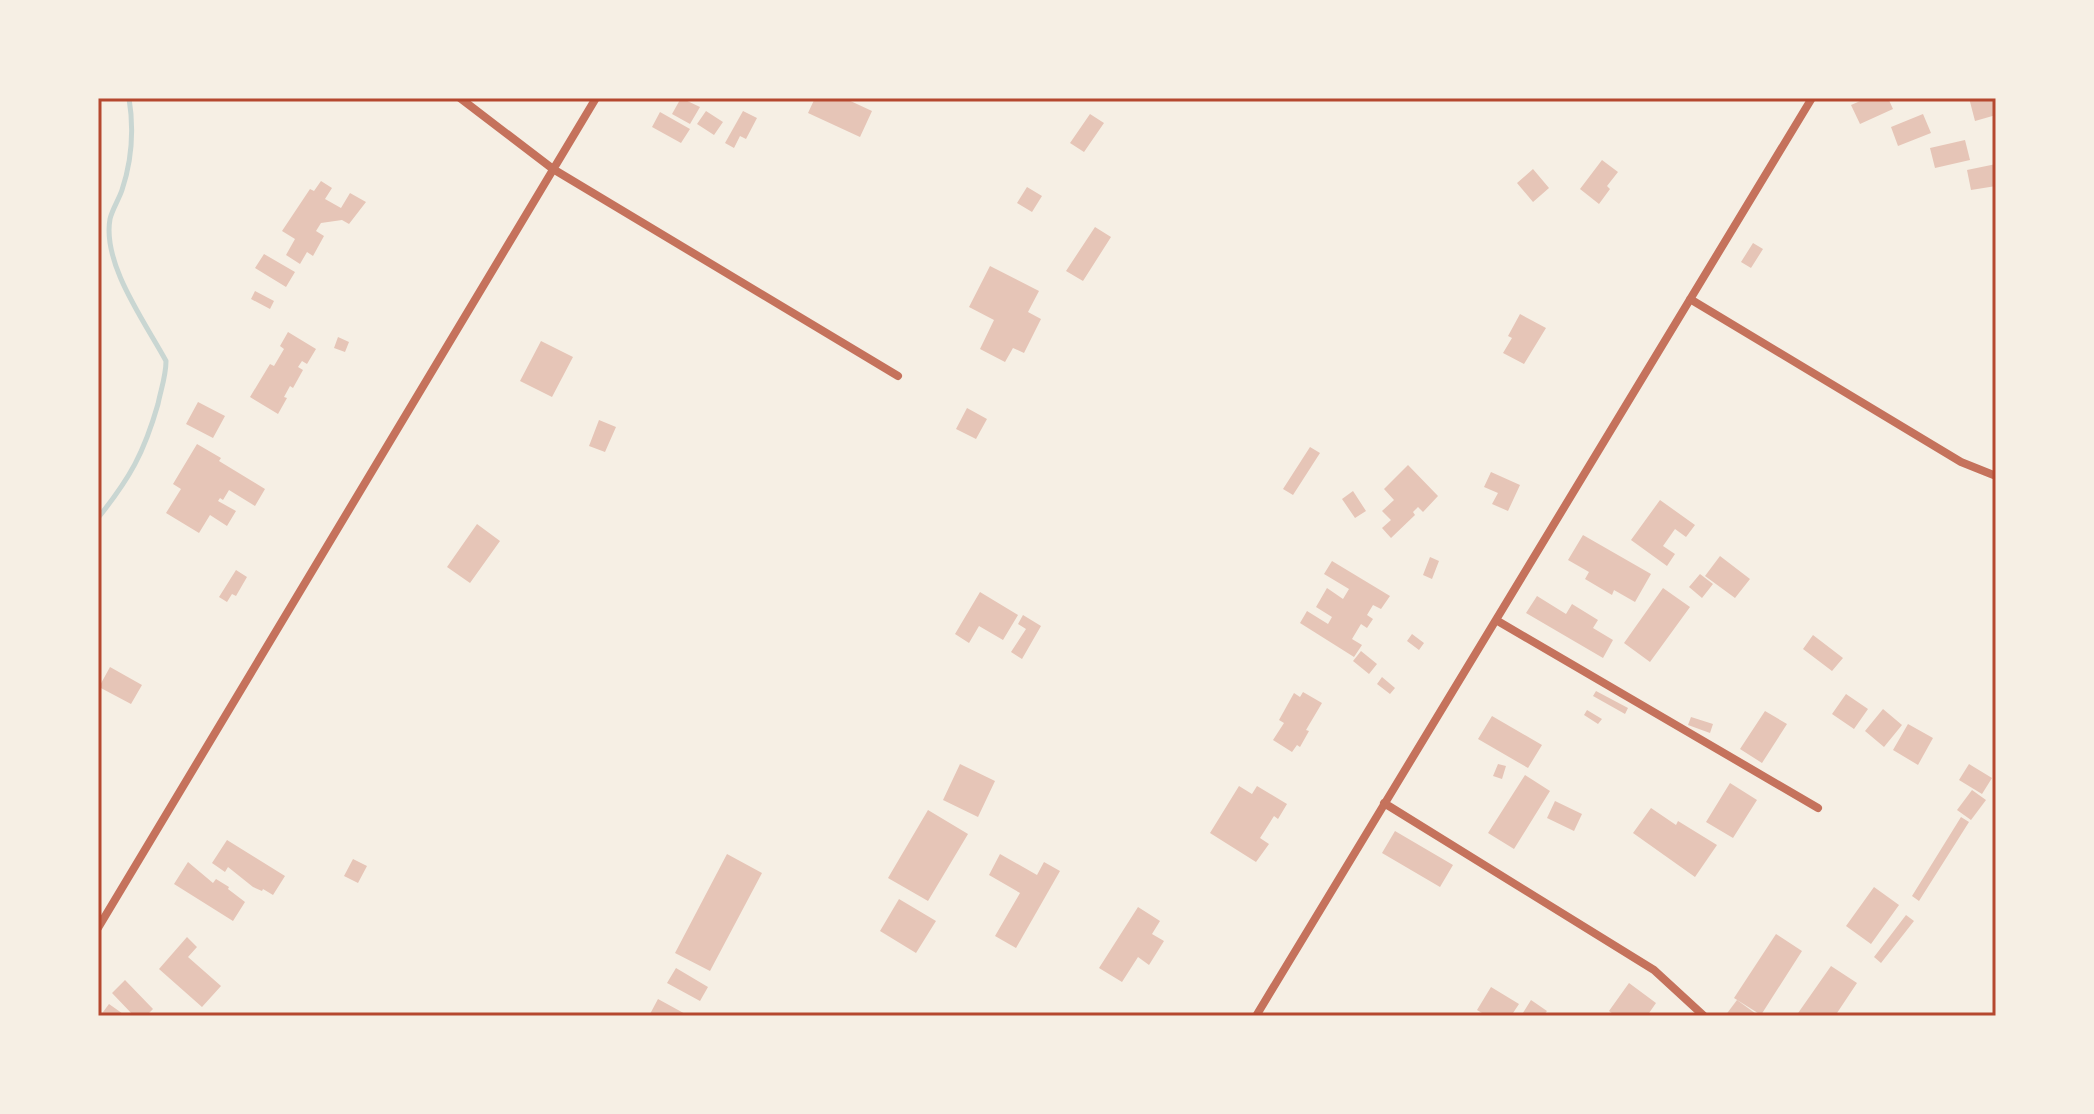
<svg xmlns="http://www.w3.org/2000/svg" width="2094" height="1114" font-family="'Work Sans',sans-serif">
<style>
.lines{fill:none;stroke-linecap:round;stroke-linejoin:round}
.stream{stroke:#c9d6d2;stroke-width:5}
.building{fill:#e6c5b7}
.minor{stroke:#c5725c;stroke-width:8}
.neatline{fill:none;stroke:#b5482f;stroke-width:3}
</style>
<rect width="100%" height="100%" fill="#f6efe4"/>
<g class="lines">
<path class="stream" d="M98,518C130,478 144,453 158,404C161,389 166,376 166,361C145,322 102,264 110,219C112,210 119,199 122,190C132,160 134,129 129,98"/>
</g>
<path class="building" d="M681,98L700,107L690,124L672,114Z
M815,98H844L872,111L860,137L808,113Z
M1867,98H1888L1893,109L1860,124L1851,105Z
M1969,98H1994L1996,115L1975,121Z
M706,111L723,122L714,135L697,124Z
M743,111L757,118L746,139L740,136L734,148L725,143Z
M660,112L690,129L681,143L652,127Z
M1090,114L1104,123L1084,152L1070,143Z
M1923,114L1931,133L1898,146L1891,127Z
M1965,140L1970,160L1935,168L1930,148Z
M1602,160L1618,172L1607,186L1610,189L1599,204L1580,189Z
M1996,164V186L1971,190L1967,170Z
M1533,169L1549,188L1533,202L1517,183Z
M321,181L332,188L325,199L341,208L350,193L366,202L349,224L342,220L321,223L316,231L324,236L313,256L307,252L300,264L286,255L295,239L282,231L310,189L314,191Z
M1027,187L1042,196L1032,212L1017,203Z
M1095,227L1111,237L1083,281L1066,271Z
M1753,243L1763,249L1751,268L1741,262Z
M264,254L295,272L286,287L255,268Z
M990,266L1039,291L1028,312L1041,319L1024,353L1013,348L1005,362L980,349L994,320L969,307Z
M255,291L274,301L270,309L251,299Z
M1520,314L1546,328L1524,364L1503,353L1512,338L1508,336Z
M288,332L316,349L307,364L302,361L298,367L303,370L293,388L290,386L284,397L287,398L278,414L250,397L270,364L274,366L284,349L280,346Z
M338,337L349,342L345,352L334,348Z
M541,341L573,357L552,397L520,381Z
M198,402L225,416L213,438L186,424Z
M967,408L987,419L976,439L956,429Z
M599,420L616,427L605,452L589,446Z
M197,444L221,458L219,461L265,489L255,506L229,490L223,500L220,498L218,501L236,511L227,526L210,515L199,533L166,513L181,489L173,484Z
M1310,447L1320,453L1293,495L1283,489Z
M1408,465L1438,496L1423,512L1418,507L1413,512L1415,515L1391,538L1382,528L1391,520L1382,511L1394,500L1384,489Z
M1491,472L1520,485L1508,511L1492,504L1498,493L1484,487Z
M1353,491L1366,511L1355,518L1342,499Z
M1660,500L1695,525L1686,537L1675,529L1663,546L1675,554L1667,566L1631,540Z
M477,524L500,541L470,583L447,567Z
M1583,535L1651,574L1635,602L1614,590L1612,595L1585,579L1589,572L1568,560Z
M1720,556L1750,579L1735,598L1705,576Z
M1430,557L1439,561L1432,579L1423,575Z
M1332,561L1390,596L1381,609L1373,605L1367,615L1373,619L1367,628L1361,624L1352,639L1362,645L1354,657L1300,623L1307,611L1328,624L1332,617L1316,607L1327,588L1343,599L1349,589L1324,574Z
M236,570L247,577L236,596L232,594L227,602L219,597Z
M1700,574L1713,584L1702,598L1689,587Z
M1663,588L1690,607L1650,662L1624,643Z
M980,592L1018,615L1003,640L979,626L969,643L955,634Z
M1537,596L1566,614L1572,604L1598,620L1593,628L1613,640L1603,658L1526,613Z
M1023,615L1041,626L1022,659L1011,652L1026,629L1018,624Z
M1412,634L1424,643L1419,650L1407,641Z
M1813,635L1843,658L1832,671L1803,649Z
M1361,651L1377,664L1369,674L1353,661Z
M110,667L142,685L131,704L99,687Z
M1382,677L1395,688L1390,694L1377,684Z
M1596,691L1628,708L1625,714L1593,696Z
M1303,692L1322,703L1306,730L1309,731L1300,747L1297,745L1292,752L1273,740L1284,723L1279,720L1294,693L1300,697Z
M1846,694L1868,709L1854,729L1832,714Z
M1883,709L1902,725L1884,747L1865,731Z
M1587,710L1602,719L1598,724L1584,715Z
M1765,711L1787,724L1762,763L1740,749Z
M1492,716L1542,745L1528,768L1478,739Z
M1691,717L1713,724L1710,733L1688,725Z
M1908,724L1933,738L1918,765L1893,750Z
M960,764L995,781L978,817L943,800Z
M1498,764L1506,766L1502,779L1493,776Z
M1969,764L1992,778L1982,794L1959,780Z
M1525,775L1550,791L1514,849L1488,833Z
M1730,783L1757,800L1733,838L1706,822Z
M1239,786L1252,794L1257,786L1287,804L1278,819L1274,816L1260,838L1269,844L1256,862L1210,833Z
M1972,790L1986,800L1971,820L1957,810Z
M1555,801L1582,814L1574,831L1547,818Z
M1651,808L1676,825L1678,821L1717,845L1695,877L1633,833Z
M928,810L968,834L928,901L888,878Z
M1961,817L1969,822L1919,901L1912,896Z
M1395,831L1453,865L1440,887L1382,853Z
M227,840L285,876L273,895L263,889L262,891L253,887L228,867L225,872L212,863Z
M727,854L762,873L710,971L675,953Z
M1000,854L1037,875L1044,862L1060,871L1016,948L995,936L1020,893L989,875Z
M353,859L367,866L358,883L344,876Z
M188,862L213,883L216,879L229,887L228,889L245,902L233,921L174,884Z
M1874,887L1899,905L1871,944L1846,926Z
M899,899L936,921L916,953L880,931Z
M1138,907L1160,921L1152,934L1164,941L1149,965L1138,957L1122,982L1099,968Z
M1906,915L1914,921L1881,963L1874,957Z
M1776,934L1802,951L1761,1015L1734,998Z
M187,937L197,947L188,957L221,986L202,1007L159,969Z
M1831,966L1857,983L1835,1016H1796Z
M676,968L708,987L700,1001L667,983Z
M125,980L153,1009L146,1016H134L112,993Z
M1629,983L1656,1003L1647,1016H1616L1609,1011Z
M1491,987L1519,1004L1511,1016H1487L1477,1010Z
M658,999L689,1016L650,1014Z
M1531,1000L1547,1011L1543,1016H1521Z
M1737,1000L1759,1016H1725Z
M109,1004L126,1016H100Z"/>
<g class="lines">
<path class="minor" d="M460,98L553,169L898,376
M1690,299L1961,462L1996,476
M1496,620L1818,808
M1384,803L1654,970L1704,1016
M98,928L596,98
M1256,1016L1812,98"/>
</g>
<rect width="2094" height="1114" fill="none" stroke="#f6efe4" stroke-width="200"/>
<rect x="100" y="100" width="1894" height="914" class="neatline"/>
</svg>
